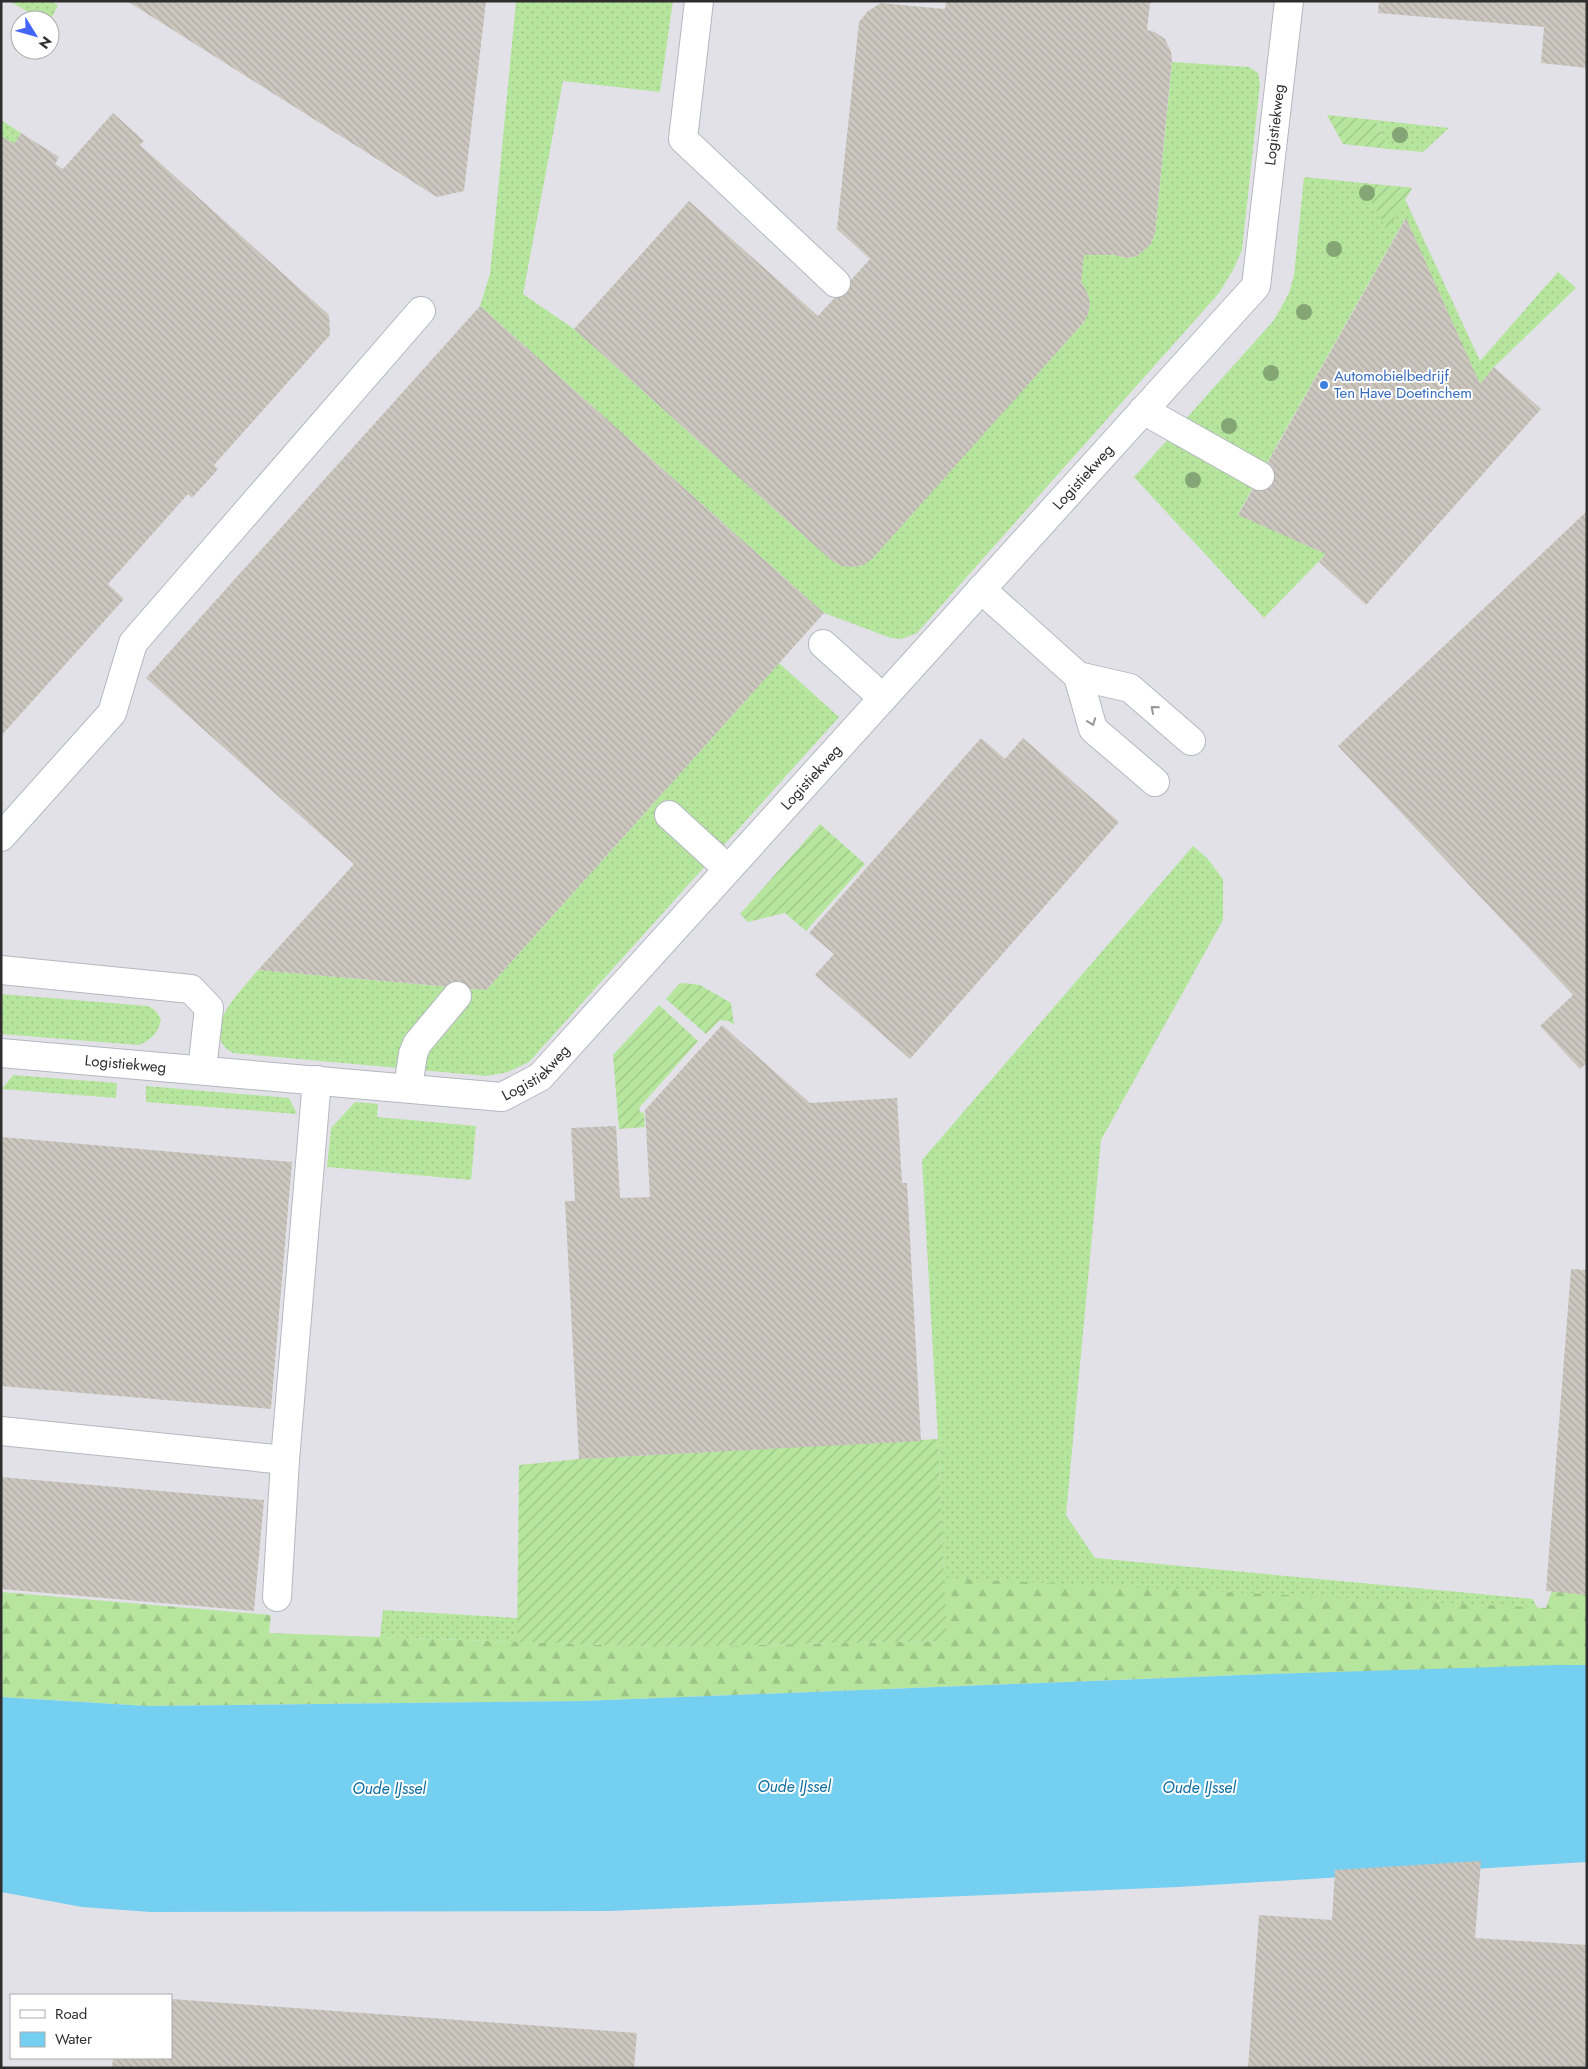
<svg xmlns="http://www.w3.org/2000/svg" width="1588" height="2069" font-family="Jost,sans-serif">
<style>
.industrial{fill:#e3e1e8;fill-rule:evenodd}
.grass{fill:url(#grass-dots)}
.forest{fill:url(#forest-firs)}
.garden{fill:url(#garden-furrows)}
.water{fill:#75cff0}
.building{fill:url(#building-back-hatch)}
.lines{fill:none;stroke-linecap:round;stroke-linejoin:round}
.minor-casing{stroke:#b4b7c1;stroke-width:30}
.minor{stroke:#fff;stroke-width:28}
.tree{fill:#84a574}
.oneway{stroke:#969696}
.shop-dot{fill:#3f7fe0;stroke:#fff;stroke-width:2}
.labels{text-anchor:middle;stroke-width:4;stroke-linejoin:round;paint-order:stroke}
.street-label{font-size:15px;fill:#2e2e2e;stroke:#fff}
.shop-label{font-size:15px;fill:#366cbe;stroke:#fff;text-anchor:start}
.water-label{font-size:16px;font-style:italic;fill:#0d6fa3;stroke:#fff}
</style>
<defs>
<pattern id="grass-dots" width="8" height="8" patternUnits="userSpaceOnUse" patternTransform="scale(1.25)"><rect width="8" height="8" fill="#b6e59e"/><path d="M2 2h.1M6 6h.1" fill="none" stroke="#9dc588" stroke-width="1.8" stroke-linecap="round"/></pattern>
<pattern id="forest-firs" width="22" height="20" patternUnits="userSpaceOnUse" patternTransform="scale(1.25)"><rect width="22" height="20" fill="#b6e59e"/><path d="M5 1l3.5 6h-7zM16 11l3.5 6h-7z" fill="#9dc588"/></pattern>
<pattern id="garden-furrows" width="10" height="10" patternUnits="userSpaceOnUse" patternTransform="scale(1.25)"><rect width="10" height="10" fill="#b6e59e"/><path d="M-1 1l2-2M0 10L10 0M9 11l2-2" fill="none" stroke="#9dc588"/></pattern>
<pattern id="building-back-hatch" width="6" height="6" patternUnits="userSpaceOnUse" patternTransform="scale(1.25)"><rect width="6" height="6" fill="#cbc7bf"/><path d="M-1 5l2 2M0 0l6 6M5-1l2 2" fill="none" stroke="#afaba4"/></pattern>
</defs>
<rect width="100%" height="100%" fill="#efe9e1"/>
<path class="industrial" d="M1,1H1587V1630L657,1647L1,1624ZM20,20H50V50H20Z
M1,1833L1587,1836V2068H1ZM11,1995H171V2058H11Z"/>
<path class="grass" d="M9,1H51L58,5L50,21L42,20Z
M516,1H673L660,92L563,81L523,294L574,329L831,560C843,567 851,568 864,565L1084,322C1092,302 1090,301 1082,283C1079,277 1083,262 1084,255H1115L1126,258L1137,256L1151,244L1155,233L1172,62L1249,67L1258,73L1260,84L1242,250L1233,270L1219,293L917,633L902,639L891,638L824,613L480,306L490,274Z
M1,120L21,133L14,144L1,136Z
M1375,120L1449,128L1423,152L1389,149Z
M1304,177L1412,188L1405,199L1480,361L1558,272L1576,288L1494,367L1480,384L1405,219L1238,514L1326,554L1264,618L1134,477L1274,320L1289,293L1294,275Z
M779,663L839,717L529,1062L508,1072L487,1076L233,1053C230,1051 226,1049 224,1046C204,1025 245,986 258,970L486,990Z
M1193,846L1207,858L1223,879V920L1101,1140L1066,1515L1095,1558L1533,1599L1548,1630L947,1641L938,1439L922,1160Z
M1,994L148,1006L155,1010L161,1019C158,1034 152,1039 139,1045L1,1034Z
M13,1075L117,1083L116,1098L2,1089Z
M146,1086L289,1098L297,1114L146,1102Z
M355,1102L378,1104L377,1117L476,1126L471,1180L327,1167L331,1128Z
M383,1610L518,1618L517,1642L380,1637Z"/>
<path class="forest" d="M944,1578L1546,1608L1555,1582L1587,1585V1665L1242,1675L583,1701L147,1706L1,1697V1592L271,1615L269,1633L657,1647L946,1641Z"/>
<path class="garden" d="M1327,115L1375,120L1389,149L1343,144Z
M1362,183L1412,188L1387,231Z
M820,824L865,864L806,931L785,913L748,922L740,914Z
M685,983L700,985L731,1003L734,1025L729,1021L720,1020L706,1034L666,999L679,984Z
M659,1005L698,1041L639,1108L640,1112L644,1113L645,1127L619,1129L613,1055Z
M938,1439L947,1641L657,1647L517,1642L519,1465L579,1459Z"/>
<path class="water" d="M1558,1665H1587V1862L1178,1887L609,1911L151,1912L82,1907L1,1892V1697L147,1706L583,1701L1242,1675Z"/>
<path class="building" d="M127,1H486L464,191L437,197Z
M946,1H1160L1150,3L1147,30L1155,32L1165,39L1171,52L1172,59L1155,233L1151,244L1137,256L1126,258L1115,255H1084L1081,282L1087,292L1090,303L1088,314L1084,322L873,558L864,565L852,567L841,566L831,560L574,329L689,201L818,316L870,259L837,229L859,22L868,11L881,3L945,9Z
M1379,1H1587V68L1541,63L1544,27L1378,13Z
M113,113L144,141L140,145L329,315L330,335L214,465L218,469L212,476L192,498L188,494L108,584L124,599L1,736V136L14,144L21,133L59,157L55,164L63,169Z
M1406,218L1480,384L1494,367L1541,409L1366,605L1319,562L1326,554L1238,515Z
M480,306L824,613L486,990L258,970L354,864L146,678Z
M1587,511V1063L1580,1069L1540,1026L1573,995L1338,746Z
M981,738L1005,759L1023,738L1119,822L910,1059L815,975L834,954L809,933Z
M722,1025L810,1103L897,1098L902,1183H907L921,1441L579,1459L565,1201H575L571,1128L616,1126L620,1198L650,1197L645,1110Z
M1,1137L292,1162L271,1409L1,1386Z
M1571,1269L1587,1270V1595L1546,1591Z
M1,1477L264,1500L254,1611L1,1589Z
M1481,1861L1475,1938L1587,1945V2068H1248L1259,1915L1332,1920L1335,1870Z
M171,1999L637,2033L634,2068H112L113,2058H171Z"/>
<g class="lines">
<defs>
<g id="minor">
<path d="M699,1L683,139L836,283"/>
<path d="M1143,410L1260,476"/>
<path d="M981,589L1078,676L1130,688L1191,741"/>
<path d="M823,644L883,698"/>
<path d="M1078,676L1093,729L1155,782"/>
<path d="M669,815L728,869"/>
<path d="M1,837L112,713L133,643L421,311"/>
<path d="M1,970L191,989L209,1008L202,1070"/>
<path id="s1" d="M1,1053L502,1097L540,1077L1256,286L1289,1"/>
<path d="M408,1088L413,1054L417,1044L457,996"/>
<path d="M1,1431L285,1460L277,1597"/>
<path d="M285,1460L317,1080"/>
</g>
</defs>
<use href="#minor" class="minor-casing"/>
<use href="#minor" class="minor"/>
</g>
<g class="tree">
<circle cx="1400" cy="135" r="8"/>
<circle cx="1367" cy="193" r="8"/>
<circle cx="1334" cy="249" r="8"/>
<circle cx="1304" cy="312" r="8"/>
<circle cx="1271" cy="373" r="8"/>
<circle cx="1229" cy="426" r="8"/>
<circle cx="1193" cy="480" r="8"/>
</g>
<defs><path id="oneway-chevron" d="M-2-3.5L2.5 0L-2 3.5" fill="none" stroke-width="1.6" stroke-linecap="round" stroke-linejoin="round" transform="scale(1.25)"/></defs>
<g class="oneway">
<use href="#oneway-chevron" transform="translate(1154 709) rotate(-139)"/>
<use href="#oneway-chevron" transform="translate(1092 722) rotate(70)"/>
</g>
<circle class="shop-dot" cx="1324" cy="385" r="5"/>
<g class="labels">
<g class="street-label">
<text dy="5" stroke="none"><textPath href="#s1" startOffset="1775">Logistiekweg</textPath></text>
<text dy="5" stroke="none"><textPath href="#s1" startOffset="1355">Logistiekweg</textPath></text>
<text dy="5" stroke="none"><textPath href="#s1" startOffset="950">Logistiekweg</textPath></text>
<text dy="5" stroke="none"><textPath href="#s1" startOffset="125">Logistiekweg</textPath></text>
<text dy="5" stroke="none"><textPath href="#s1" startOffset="545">Logistiekweg</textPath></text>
</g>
<g class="shop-label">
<text x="1334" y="381">Automobielbedrijf<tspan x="1334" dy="17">Ten Have Doetinchem</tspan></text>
</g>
<g class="water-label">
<text x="794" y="1792">Oude IJssel</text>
<text x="1199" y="1793">Oude IJssel</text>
<text x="389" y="1794">Oude IJssel</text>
</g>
</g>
<rect width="1588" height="2069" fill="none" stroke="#2e2e2e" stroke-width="5"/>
<rect x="10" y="1994" width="162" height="65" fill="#ffffff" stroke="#ababab"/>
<rect x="20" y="2010" width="25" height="8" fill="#ffffff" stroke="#ababab"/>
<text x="55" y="2019" font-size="15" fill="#2e2e2e">Road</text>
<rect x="20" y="2032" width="25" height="15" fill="#75cff0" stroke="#ababab"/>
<text x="55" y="2044" font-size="15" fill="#2e2e2e">Water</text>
<g transform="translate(35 35) rotate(127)"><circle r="24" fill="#ffffff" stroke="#ababab"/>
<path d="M0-4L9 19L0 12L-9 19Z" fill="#4264fb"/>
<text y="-8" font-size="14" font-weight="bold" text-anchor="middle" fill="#2e2e2e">N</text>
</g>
</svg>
